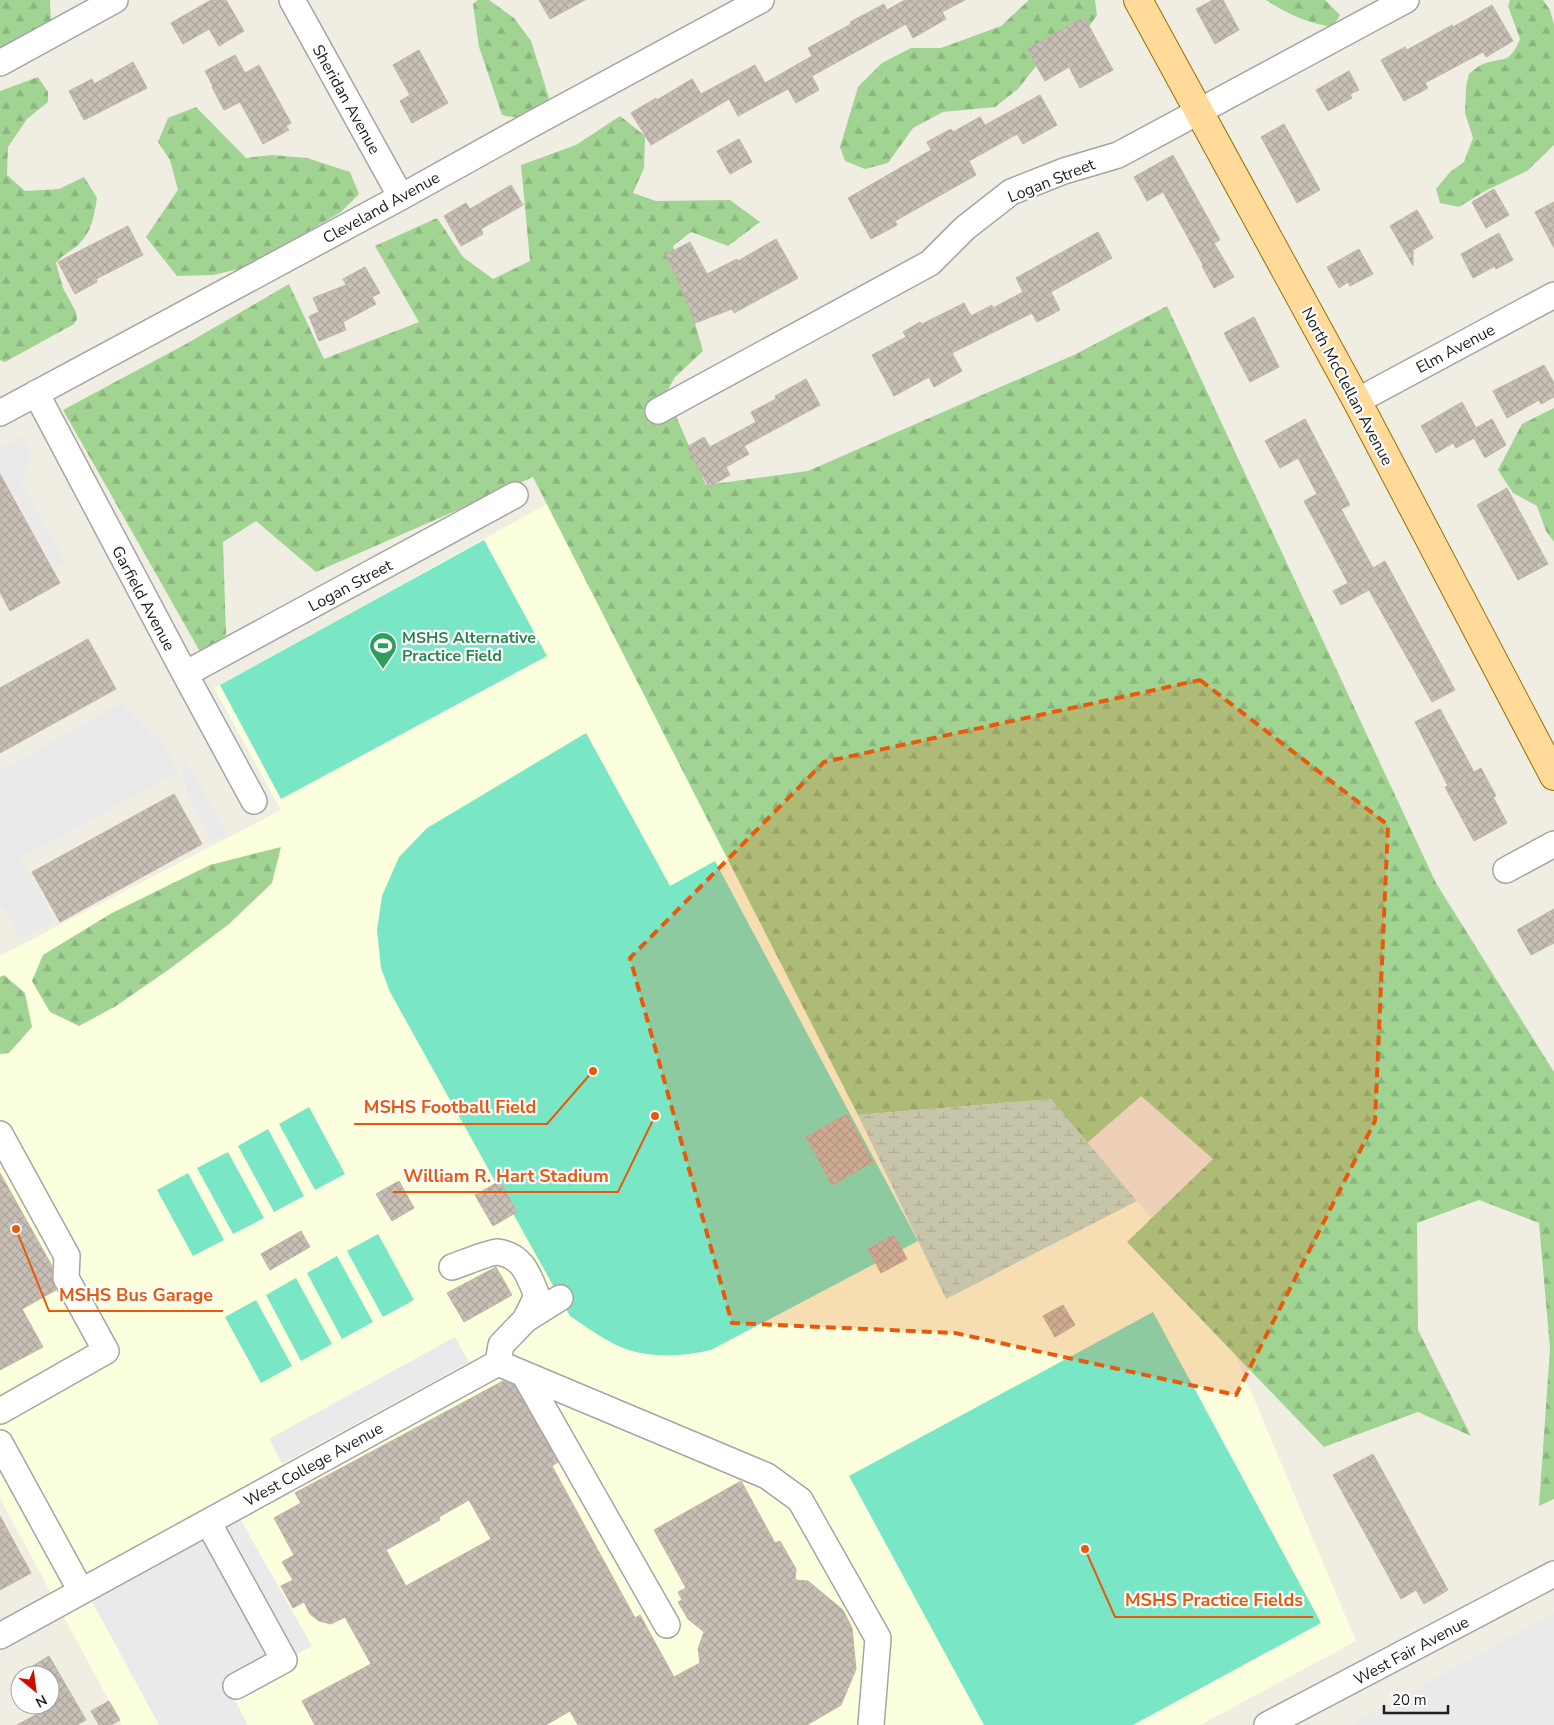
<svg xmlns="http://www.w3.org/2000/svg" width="1554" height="1725" font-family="'Nunito Sans',sans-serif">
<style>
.education{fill:#fcffdd}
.forest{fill:url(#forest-firs)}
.wetland{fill:url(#wetland-marsh)}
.pitch{fill:#79e7c5}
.parking{fill:#eaeaea}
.building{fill:url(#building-cross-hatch);stroke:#c3b4a4;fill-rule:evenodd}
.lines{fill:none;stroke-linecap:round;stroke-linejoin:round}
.minor-casing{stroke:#a5a5a5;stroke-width:28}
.major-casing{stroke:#987100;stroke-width:30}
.minor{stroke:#fff;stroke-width:25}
.major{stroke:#ffda99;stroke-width:28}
.marked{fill:#e8590c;fill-opacity:0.2;stroke:#e8590c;stroke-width:4;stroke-dasharray:10 6;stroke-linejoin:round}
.labels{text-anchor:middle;stroke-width:4.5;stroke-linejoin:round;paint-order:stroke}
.street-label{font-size:16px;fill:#1e1e1e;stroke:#fff}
.leisure-label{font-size:16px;font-weight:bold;fill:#27864d;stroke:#fff;text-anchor:start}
.leader{fill:none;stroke:#e8590c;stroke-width:2}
.callout-dot{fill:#e8590c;stroke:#fff;stroke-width:2}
.callout-label{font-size:18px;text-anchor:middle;font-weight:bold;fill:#e8590c;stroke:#fff;stroke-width:4.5;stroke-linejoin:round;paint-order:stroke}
</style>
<defs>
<pattern id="forest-firs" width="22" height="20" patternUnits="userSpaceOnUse" patternTransform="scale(1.25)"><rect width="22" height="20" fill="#a1d493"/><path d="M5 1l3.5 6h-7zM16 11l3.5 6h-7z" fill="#8ab67e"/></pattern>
<pattern id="wetland-marsh" width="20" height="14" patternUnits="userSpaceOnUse" patternTransform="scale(1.25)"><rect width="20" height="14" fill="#bee0d3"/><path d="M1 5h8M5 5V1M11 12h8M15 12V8" fill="none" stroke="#a3c0b5"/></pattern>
<pattern id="building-cross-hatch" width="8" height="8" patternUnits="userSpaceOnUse" patternTransform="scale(1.25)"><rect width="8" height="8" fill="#c8bfb6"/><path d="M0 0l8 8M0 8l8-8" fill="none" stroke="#aba49c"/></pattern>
</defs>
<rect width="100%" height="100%" fill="#f0ede3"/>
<path class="education" d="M547,504L1204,1280L1356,1641L1200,1725H122L0,1498V956L281,810L214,688Z"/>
<path class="forest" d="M0,0H50L51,25L0,53Z
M478,0H489L514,18L531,41L549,98C533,118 527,121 502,115L479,47L473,4Z
M1029,0H1095L1097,15L1088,28L1040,61L1018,89L995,107L943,112L913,128L888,163L865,169L845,161L840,147L858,87L882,63L911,48H941L1001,26Z
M1266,0H1325L1340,15L1332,27C1307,23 1287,14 1266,0Z
M1510,0H1543L1550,10L1554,25V145L1527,171L1485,191L1459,207L1440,203L1436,189L1450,172L1464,162L1473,138L1465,113L1466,87L1469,74C1473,71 1478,66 1483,64C1505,56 1509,65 1520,39L1508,6Z
M38,77L48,92V102L27,119L8,147L7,175L25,191L59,189L84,177L97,198C94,216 92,232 78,245C71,251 62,255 56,263L63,288L76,312L77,319L74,324L5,362L0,360V91Z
M196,107L246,158L272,155L307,158L350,172L359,194L341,212L247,267L213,275L177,276L146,237L178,190L170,160L158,142L168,118Z
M620,116L645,136L644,168L633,193L656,201L730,200L760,222L728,246L691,232L673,246L703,351L675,377L666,393L706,485L808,471L1076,354L1167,306L1436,883L1554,1072V1499L1539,1506L1550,1349L1539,1223L1479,1200L1417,1223L1418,1330L1471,1436L1418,1412L1324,1447L1127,1242L1213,1159L1141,1096L1087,1143L1051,1099L858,1115L533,477L316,572L256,521L223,542L226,635L202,655L63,410L186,344L289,284L324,359L419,322L375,246L437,218L463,257L493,279L530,261L521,165L576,145Z
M1554,408V542L1546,531L1537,506L1513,493L1498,470L1522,424Z
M281,847L272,883L229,924L171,968L116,1006L79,1026L50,1012L32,981L43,955L112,913L210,865Z
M4,975L25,993L32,1027L9,1053L0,1054V977Z"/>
<path class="wetland" d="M1051,1099L1137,1201L946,1299L858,1115Z"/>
<path class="pitch" d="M484,540L547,656L281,799L220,685Z
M586,733L670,886L715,861L918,1241L711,1350C681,1357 645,1359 616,1345C600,1337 585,1326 570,1316L390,992L381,968L377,930L382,896L399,857L427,828Z
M309,1107L345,1174L315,1190L279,1124Z
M268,1129L304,1196L274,1212L238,1146Z
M228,1152L264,1218L233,1234L197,1168Z
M188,1173L224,1240L193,1256L157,1190Z
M378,1234L414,1300L383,1317L347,1251Z
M337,1256L373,1322L342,1339L307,1273Z
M296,1278L332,1344L301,1361L266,1295Z
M256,1300L292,1366L261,1383L225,1317Z
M1153,1312L1321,1623L1133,1725H984L849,1476Z"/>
<path class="parking" d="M22,437L31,454L21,482L65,562L54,568L9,486L0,491V449Z
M121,703L166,747L178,772L21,858L55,922L21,939L4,908L0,905V771Z
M184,757L227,833L212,843L187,795L183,777Z
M455,1337L469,1362L282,1464L269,1439Z
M238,1515L312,1646L230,1691L248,1725H159L89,1596Z
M1554,1613V1725H1351Z"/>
<path class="building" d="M211,0H226L244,31L219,46L209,29L183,44L171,23Z
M539,0H585L550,19Z
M905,0H965L942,12L946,19L913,38L906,24L812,76L819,90L796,103L788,89L738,116L729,99L651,145L631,113L656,98L657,100L692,79L701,94L755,65L765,83L812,56L808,48L851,24L850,22L884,4L887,10Z
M1213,0H1223L1239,30L1215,44L1196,9Z
M1492,5L1513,41L1486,57L1483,52L1425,83L1428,88L1404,101L1381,60L1405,47L1407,50L1452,25L1453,27Z
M1084,17L1113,70L1080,88L1069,67L1045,81L1027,49Z
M419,50L448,103L412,123L400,101L410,95L393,65Z
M235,55L245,73L259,65L291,123L286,126L289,130L263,144L240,102L224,110L212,87L213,86L205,71Z
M133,62L147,88L84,120L69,91L92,79L94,84Z
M1349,71L1359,90L1350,94L1352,98L1328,111L1316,90Z
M1040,95L1057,125L1023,144L1017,134L969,161L976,175L895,221L897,225L871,239L848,198L931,150L927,142L951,129L953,132L980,117L985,125Z
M1284,124L1320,190L1297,203L1261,137Z
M739,139L752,162L730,174L717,151Z
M1173,155L1220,240L1214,243L1234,277L1214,288L1202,266L1203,265L1163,192L1147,201L1134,177Z
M511,185L523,205L481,229L483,234L461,246L444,216L466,203L470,209Z
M1494,189L1509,215L1486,228L1472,202Z
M1554,202V248L1535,212Z
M1417,210L1433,238L1413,250V266L1390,226Z
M128,226L143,255L96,279L97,282L75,294L58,262Z
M1098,232L1112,258L1051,292L1060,310L1037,322L1032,313L952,353L962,371L934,387L929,377L894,396L872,355L906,337L903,332L920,322L922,324L964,303L971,316L992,305L993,308L1023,292L1016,278Z
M1499,233L1513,260L1496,269L1495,266L1473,278L1461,254Z
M776,239L798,278L734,313L732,309L695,323L676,275L665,255L690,242L707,274L737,259L738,261Z
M1359,249L1373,274L1350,286L1348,282L1339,288L1327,267Z
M365,267L380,293L372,297L376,304L343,322L346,330L319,341L309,316L319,312L313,298L346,285L343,279Z
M1254,317L1279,367L1250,382L1224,333Z
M1544,365L1554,383V397L1541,404L1539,400L1507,418L1493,391Z
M806,379L820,405L744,446L749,454L726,467L730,475L709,487L687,447L704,437L710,447L756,422L751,412L776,399L775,396Z
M1462,402L1476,428L1492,419L1506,445L1485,458L1474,438L1456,448L1453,443L1436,453L1421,426Z
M1305,419L1350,505L1341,509L1373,568L1385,561L1455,690L1432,702L1369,590L1341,605L1333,591L1348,583L1304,501L1317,494L1298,458L1280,468L1265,441Z
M0,474L60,583L10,611L0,592Z
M1507,488L1548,564L1518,580L1477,505Z
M88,639L116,689L0,753V688Z
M1440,709L1474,772L1481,768L1496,796L1493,797L1507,823L1474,841L1445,787L1448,786L1415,722Z
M174,794L202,844L60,922L32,872Z
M1554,909V943L1531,955L1517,930Z
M847,1114L873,1162L832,1185L806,1137Z
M0,1173L52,1266V1278L56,1290L22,1309L43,1347L0,1370Z
M399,1181L414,1208L392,1221L376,1194Z
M500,1181L517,1212L493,1226L475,1195Z
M301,1231L310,1247L270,1270L261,1254Z
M894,1235L907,1259L881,1273L868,1249Z
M496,1267L512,1295L464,1322L447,1293Z
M1063,1305L1075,1325L1055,1337L1043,1316Z
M503,1381L514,1385L558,1462L552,1466L635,1618L640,1615L674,1677L700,1663L698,1649L704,1632L688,1619L678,1602L682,1600L678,1592L686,1588L654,1530L741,1481L775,1543L780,1541L796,1569L795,1580L808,1581L843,1610L852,1628L856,1669L841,1705L807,1725H578L570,1711L546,1725H315L302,1701L371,1664L345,1617L331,1624L319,1621L310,1614L304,1602L293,1608L281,1586L293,1580L282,1562L294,1555L274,1518L301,1503L295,1493ZM469,1500L491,1539L406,1586L386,1550L440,1520L439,1517Z
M1373,1454L1448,1590L1424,1604L1416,1590L1401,1599L1333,1475Z
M0,1516L31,1573L0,1590Z
M49,1656L86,1720L77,1725H17L50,1707V1675H18Z
M109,1701L120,1720L111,1725H99L91,1711Z"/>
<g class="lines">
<defs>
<path id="minor" d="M292,0L401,197
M0,63L115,0
M36,393L185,674L254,801
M1357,401L1554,295
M658,411L930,263L965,228L1011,192L1064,171L1118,155L1406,0
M0,413L401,197L534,123L761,0
M185,674L515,495
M1506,870L1554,844
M0,1134L67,1256L66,1278L106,1351L0,1411
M452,1267C461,1264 490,1252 497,1252C523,1255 529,1276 537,1296L525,1320L501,1345L498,1363
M525,1320L560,1298
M524,1374L667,1625
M0,1443L81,1591
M208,1522L284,1660L236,1686
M0,1636L498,1363L767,1476L800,1500L878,1638L871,1725
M1267,1725L1554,1574"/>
<path id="major" d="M1138,0L1357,401L1554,776"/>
</defs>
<use href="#minor" class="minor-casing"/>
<use href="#major" class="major-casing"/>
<use href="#minor" class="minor"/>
<use href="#major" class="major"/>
</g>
<path class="marked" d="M1200,680L1388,825L1375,1121L1236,1395L955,1333L732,1323L630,958L824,762Z"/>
<defs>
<symbol id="stadium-pin" viewBox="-11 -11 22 30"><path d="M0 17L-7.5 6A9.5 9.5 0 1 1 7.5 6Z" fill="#2e9e5b" stroke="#fff"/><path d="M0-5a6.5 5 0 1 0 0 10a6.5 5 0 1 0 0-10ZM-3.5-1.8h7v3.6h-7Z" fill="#fff"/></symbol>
</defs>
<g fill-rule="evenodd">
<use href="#stadium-pin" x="367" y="630" width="32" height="43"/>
</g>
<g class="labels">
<g class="street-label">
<text transform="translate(347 99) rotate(61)" y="6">Sheridan Avenue</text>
<text transform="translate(1051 180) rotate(-22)" y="6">Logan Street</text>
<text transform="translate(381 207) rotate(-29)" y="6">Cleveland Avenue</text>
<text transform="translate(1455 348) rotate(-28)" y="6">Elm Avenue</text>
<text transform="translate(1348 386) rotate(62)" y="6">North McClellan Avenue</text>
<text transform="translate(350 585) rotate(-28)" y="6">Logan Street</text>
<text transform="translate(144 598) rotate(62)" y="6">Garfield Avenue</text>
<text transform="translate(313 1464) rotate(-29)" y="6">West College Avenue</text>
<text transform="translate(1411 1650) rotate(-28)" y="6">West Fair Avenue</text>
</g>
<g class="leisure-label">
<text x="402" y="643">MSHS Alternative<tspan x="402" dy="18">Practice Field</tspan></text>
</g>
</g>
<path class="leader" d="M593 1071L547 1124H354M655 1116L618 1192H393M16 1229L49 1311H223M1085 1549L1115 1617H1313"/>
<g class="callout-dot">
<circle cx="593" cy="1071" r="5"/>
<circle cx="655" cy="1116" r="5"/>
<circle cx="16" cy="1229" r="5"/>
<circle cx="1085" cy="1549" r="5"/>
</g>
<g class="callout-label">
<text x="450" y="1113">MSHS Football Field</text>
<text x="506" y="1182">William R. Hart Stadium</text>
<text x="136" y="1301">MSHS Bus Garage</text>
<text x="1214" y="1606">MSHS Practice Fields</text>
</g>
<g transform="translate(35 1690) rotate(151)"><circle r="24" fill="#ffffff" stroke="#a5a5a5"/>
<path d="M0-4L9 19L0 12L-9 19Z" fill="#cc0f00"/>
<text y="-8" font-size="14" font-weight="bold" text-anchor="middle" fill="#1e1e1e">N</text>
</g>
<path d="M1384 1705v8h64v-8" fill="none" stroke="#1e1e1e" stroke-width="2.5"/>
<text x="1392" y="1705" font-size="15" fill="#1e1e1e" stroke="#ffffff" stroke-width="4" paint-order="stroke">20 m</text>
</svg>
